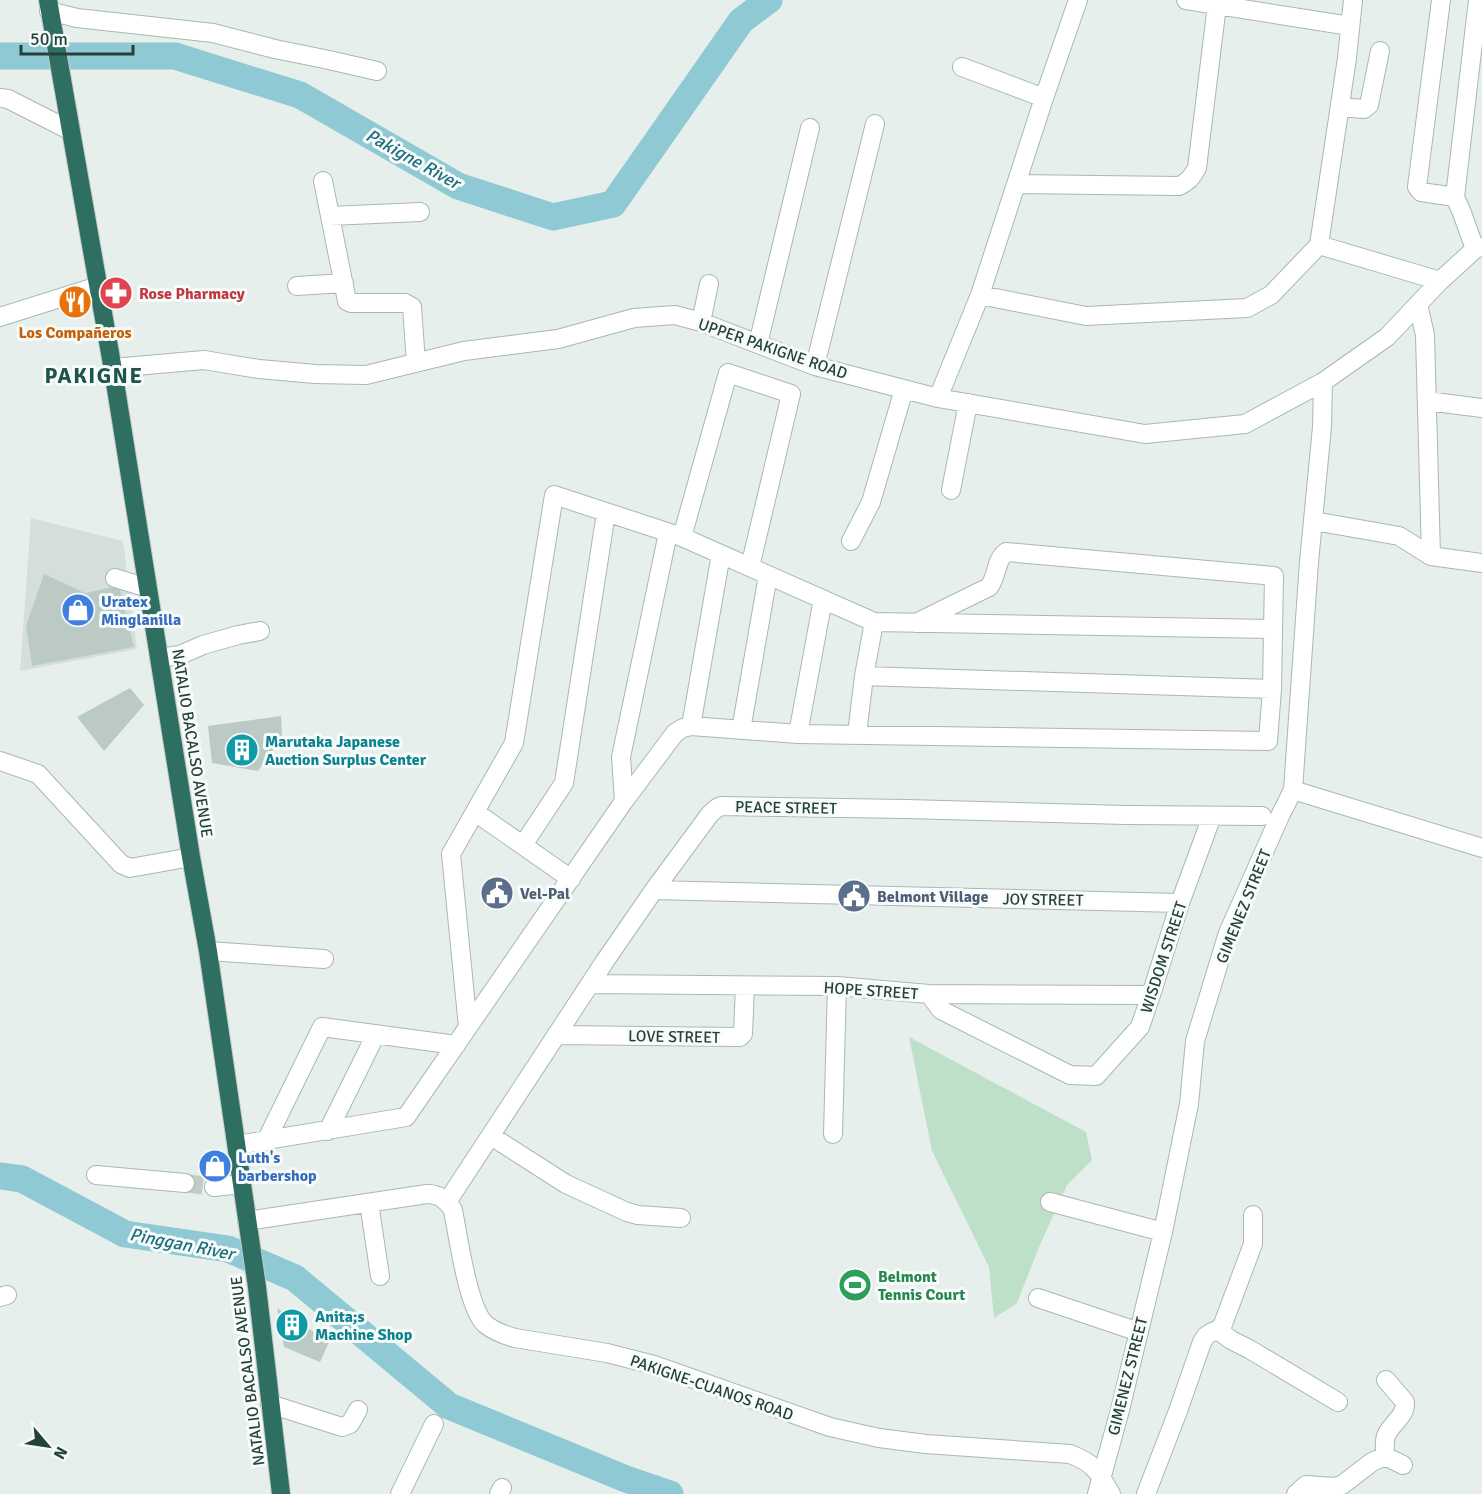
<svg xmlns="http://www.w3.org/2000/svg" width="1482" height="1494" font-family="Signika,sans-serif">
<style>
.built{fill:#d4dfda}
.grass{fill:#bfe0c8}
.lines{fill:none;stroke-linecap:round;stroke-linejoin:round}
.river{stroke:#8ec9d4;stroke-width:27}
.building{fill:#bbcac4}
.minor-tunnel{stroke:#bfccc8;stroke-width:18;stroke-dasharray:18 9;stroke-linecap:butt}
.minor-casing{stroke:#a8b8b2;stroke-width:20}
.highway-casing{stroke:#c2cac8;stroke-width:20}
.minor{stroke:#fff;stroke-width:18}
.highway{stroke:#2f6f62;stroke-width:18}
.labels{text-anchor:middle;stroke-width:6;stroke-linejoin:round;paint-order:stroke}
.health-label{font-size:16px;font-weight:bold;fill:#be3a42;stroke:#f7fbf9;text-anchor:start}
.food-label{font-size:16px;font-weight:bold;fill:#c56008;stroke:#f7fbf9}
.street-label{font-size:16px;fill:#24423a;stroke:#f7fbf9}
.shop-label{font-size:16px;font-weight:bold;fill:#366cbe;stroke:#f7fbf9;text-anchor:start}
.culture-label{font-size:16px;font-weight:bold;fill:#0d838f;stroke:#f7fbf9;text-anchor:start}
.service-label{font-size:16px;font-weight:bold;fill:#4e5e75;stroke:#f7fbf9;text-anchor:start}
.leisure-label{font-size:16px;font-weight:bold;fill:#27864d;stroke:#f7fbf9;text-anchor:start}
.water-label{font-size:18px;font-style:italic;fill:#1c6f80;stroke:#f7fbf9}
.district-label{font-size:22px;font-weight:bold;letter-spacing:1.5px;fill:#1f5548;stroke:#f7fbf9}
</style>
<rect width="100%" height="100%" fill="#e6efeb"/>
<path class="built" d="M31,518L123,541L137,649L20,671Z"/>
<path class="grass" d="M909,1037L1086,1132L1092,1160L1067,1185L1039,1247L1017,1303L994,1318L989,1267L932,1151Z"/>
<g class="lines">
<path class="river" d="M0,56H175L300,95L458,186L553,217L613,204L741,21L769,0
M0,1176L22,1179L125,1234L228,1249L295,1278L449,1406L626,1479L670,1494"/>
</g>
<path class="building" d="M44,574L85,593L119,586L134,647L32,666L26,626Z
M130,688L144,705L104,751L77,717Z
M281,716L282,737L258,771L212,763L208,726Z
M277,1308L329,1342L320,1362L284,1347Z"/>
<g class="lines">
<path class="minor-tunnel" d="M185,1183L214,1187"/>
<defs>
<path id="minor" d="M1186,0L1350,26
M1441,0L1417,187L1421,192L1455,197
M49,11L77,18L213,33L275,49L329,60L377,71
M962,67L1044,98
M0,98L8,99L71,131
M1340,107L1364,109L1369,105L1380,51
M323,181L347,301L351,303H405L412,307L416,363
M1016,184L1179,186C1188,182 1192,177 1197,168L1217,5
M330,216L420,212
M1319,245L1440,281
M1475,249L1462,213L1455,197L1478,0
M297,286L344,283
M980,295L1086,316L1247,308L1271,295L1319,245L1347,58L1353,0
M1418,304L1425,335L1431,556
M0,317L98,286
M701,322L709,284
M758,344L810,128
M815,366L875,124
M113,368L204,360L259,369L315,374L366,375L464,351L558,339L634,318L675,315L701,322L815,366L938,398L1145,434L1245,424L1323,382L1387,337L1440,281L1475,249L1482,247
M938,398L980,295L1044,98L1078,0
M1427,401L1482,408
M951,490L968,403
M1314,521L1399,536L1431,556L1482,563
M682,537L728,373L791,394L750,567
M851,541L871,502L904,389
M115,578L148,588
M159,658L180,655L203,645L238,635L260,631
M864,676L1272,689
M691,726L721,554
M741,730L768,575
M798,734L823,599
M857,734L864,676L874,622
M0,761L38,774L121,864L130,868L191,857
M1293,790L1482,848
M624,801L621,757L668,533
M475,812L571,879
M523,845L564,783L606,513
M654,890L1180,903
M208,951L324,959
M590,984L837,986L929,994L1151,995
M929,994L941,1010L1070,1075L1096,1076L1140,1027L1151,995L1180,903L1212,816
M468,1027L451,854L514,743L554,495L682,537L874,622L1273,629
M556,1035L740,1037L743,1034L745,986
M328,1131L376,1034
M833,1134L837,986
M491,1136L566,1184L627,1212L638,1215L681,1218
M266,1141L322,1027L456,1045
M237,1145L406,1117L624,801L675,733L683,728L691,726L798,734L1268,741L1272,689L1274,576L1006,552C995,560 998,576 989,587L916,623
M96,1175L185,1183
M214,1187L242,1184
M447,1202L605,961L654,890L710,814L717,808L721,806L906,809L1126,815L1262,816
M1050,1202L1163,1232
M369,1203L380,1276
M247,1221L427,1194C440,1194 446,1200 453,1210C458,1236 468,1308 485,1324C494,1331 504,1335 515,1338L607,1353L654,1365L830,1427L879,1438L926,1444L1070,1454C1096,1464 1098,1472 1111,1494
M0,1297L7,1295
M1038,1298L1139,1332
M1218,1330L1231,1340L1249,1349L1338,1402
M270,1404L342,1427L350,1424L358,1410
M1385,1456C1385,1450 1384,1442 1386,1436C1391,1423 1406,1417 1405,1402L1386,1380
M400,1494L434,1424
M499,1494L502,1488
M1097,1494L1120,1410L1163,1232L1189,1104L1195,1041L1228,933L1280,816L1293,790L1309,562L1322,427L1323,382
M1146,1494L1178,1411L1202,1342L1206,1336L1212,1332L1218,1330L1223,1324L1253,1244V1215
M1296,1494L1306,1485L1334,1487L1342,1485L1372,1462L1385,1456L1403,1465"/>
<path id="highway" d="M48,0L113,370L191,857L208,951L257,1287L281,1494"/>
</defs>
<use href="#minor" class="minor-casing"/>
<use href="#highway" class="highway-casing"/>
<use href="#minor" class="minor"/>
<use href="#highway" class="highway"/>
</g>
<defs>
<symbol id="pharmacy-disc" viewBox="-11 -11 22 22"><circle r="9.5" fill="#e0444e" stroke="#f7fbf9"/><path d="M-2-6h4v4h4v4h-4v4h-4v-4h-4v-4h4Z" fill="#fff"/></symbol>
<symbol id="restaurant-disc" viewBox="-11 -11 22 22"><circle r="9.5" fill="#e8710a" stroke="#f7fbf9"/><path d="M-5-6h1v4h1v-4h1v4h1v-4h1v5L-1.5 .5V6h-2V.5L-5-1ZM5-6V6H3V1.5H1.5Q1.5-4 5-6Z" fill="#fff"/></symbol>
<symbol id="shop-disc" viewBox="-11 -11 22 22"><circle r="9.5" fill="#3f7fe0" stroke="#f7fbf9"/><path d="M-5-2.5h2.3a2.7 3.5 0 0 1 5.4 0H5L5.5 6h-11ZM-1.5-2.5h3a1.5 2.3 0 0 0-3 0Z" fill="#fff"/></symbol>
<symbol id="building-disc" viewBox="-11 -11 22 22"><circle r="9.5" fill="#0f9aa8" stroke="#f7fbf9"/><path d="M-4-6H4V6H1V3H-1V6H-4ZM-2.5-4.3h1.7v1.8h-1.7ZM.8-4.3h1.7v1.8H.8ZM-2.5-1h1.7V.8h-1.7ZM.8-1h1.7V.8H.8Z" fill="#fff"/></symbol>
<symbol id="civic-disc" viewBox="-11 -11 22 22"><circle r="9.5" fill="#5c6f8a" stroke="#f7fbf9"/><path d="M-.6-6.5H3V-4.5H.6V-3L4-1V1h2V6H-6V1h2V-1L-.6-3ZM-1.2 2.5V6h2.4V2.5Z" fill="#fff"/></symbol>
<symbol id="stadium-disc" viewBox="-11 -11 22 22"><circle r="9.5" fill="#2e9e5b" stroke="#f7fbf9"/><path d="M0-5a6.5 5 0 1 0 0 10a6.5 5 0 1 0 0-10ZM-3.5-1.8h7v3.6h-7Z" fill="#fff"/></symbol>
</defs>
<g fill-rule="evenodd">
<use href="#pharmacy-disc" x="97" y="274" width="38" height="38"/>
<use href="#restaurant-disc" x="56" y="283" width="38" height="38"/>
<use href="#shop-disc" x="59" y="591" width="38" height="38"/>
<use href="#building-disc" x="223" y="731" width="38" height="38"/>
<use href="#civic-disc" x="478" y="874" width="38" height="38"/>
<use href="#civic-disc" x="835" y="877" width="38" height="38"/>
<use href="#shop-disc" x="196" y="1147" width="38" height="38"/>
<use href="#stadium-disc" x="836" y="1266" width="38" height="38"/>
<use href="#building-disc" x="273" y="1306" width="38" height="38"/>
</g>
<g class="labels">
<g class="health-label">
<text x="139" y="299">Rose Pharmacy</text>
</g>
<g class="food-label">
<text x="75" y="338">Los Compañeros</text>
</g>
<g class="street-label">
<text transform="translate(773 348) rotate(19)" y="6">UPPER PAKIGNE ROAD</text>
<text transform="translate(193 743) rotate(81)" y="6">NATALIO BACALSO AVENUE</text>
<text transform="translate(786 807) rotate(1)" y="6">PEACE STREET</text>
<text transform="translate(1043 899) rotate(1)" y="6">JOY STREET</text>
<text transform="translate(1243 906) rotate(-68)" y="6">GIMENEZ STREET</text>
<text transform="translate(1163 957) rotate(-72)" y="6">WISDOM STREET</text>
<text transform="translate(871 990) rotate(4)" y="6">HOPE STREET</text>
<text transform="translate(674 1036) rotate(1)" y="6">LOVE STREET</text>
<text transform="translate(247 1371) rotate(-97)" y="6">NATALIO BACALSO AVENUE</text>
<text transform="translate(1127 1376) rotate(-76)" y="6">GIMENEZ STREET</text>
<text transform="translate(712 1387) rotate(19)" y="6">PAKIGNE-CUANOS ROAD</text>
</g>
<g class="shop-label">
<text x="101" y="607">Uratex<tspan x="101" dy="18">Minglanilla</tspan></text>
<text x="238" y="1163">Luth's<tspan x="238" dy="18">barbershop</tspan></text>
</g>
<g class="culture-label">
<text x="265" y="747">Marutaka Japanese<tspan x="265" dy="18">Auction Surplus Center</tspan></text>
<text x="315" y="1322">Anita;s<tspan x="315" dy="18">Machine Shop</tspan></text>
</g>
<g class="service-label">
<text x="520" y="899">Vel-Pal</text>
<text x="877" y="902">Belmont Village</text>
</g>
<g class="leisure-label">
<text x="878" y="1282">Belmont<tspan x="878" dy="18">Tennis Court</tspan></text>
</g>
<g class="water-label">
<text transform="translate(413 159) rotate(29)" y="6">Pakigne River</text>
<text transform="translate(182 1244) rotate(11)" y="6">Pinggan River</text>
</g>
<g class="district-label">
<text x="94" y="383">PAKIGNE</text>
</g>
</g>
<g transform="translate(48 1446) rotate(119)" stroke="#f7fbf9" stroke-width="4.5" paint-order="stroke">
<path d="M0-4.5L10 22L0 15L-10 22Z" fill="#24423a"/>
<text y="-9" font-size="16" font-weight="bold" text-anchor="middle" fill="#24423a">N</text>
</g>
<path d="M21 45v9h112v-9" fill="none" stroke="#24423a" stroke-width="3"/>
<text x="30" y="45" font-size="18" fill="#24423a" stroke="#f7fbf9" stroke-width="4.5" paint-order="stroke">50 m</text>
</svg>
